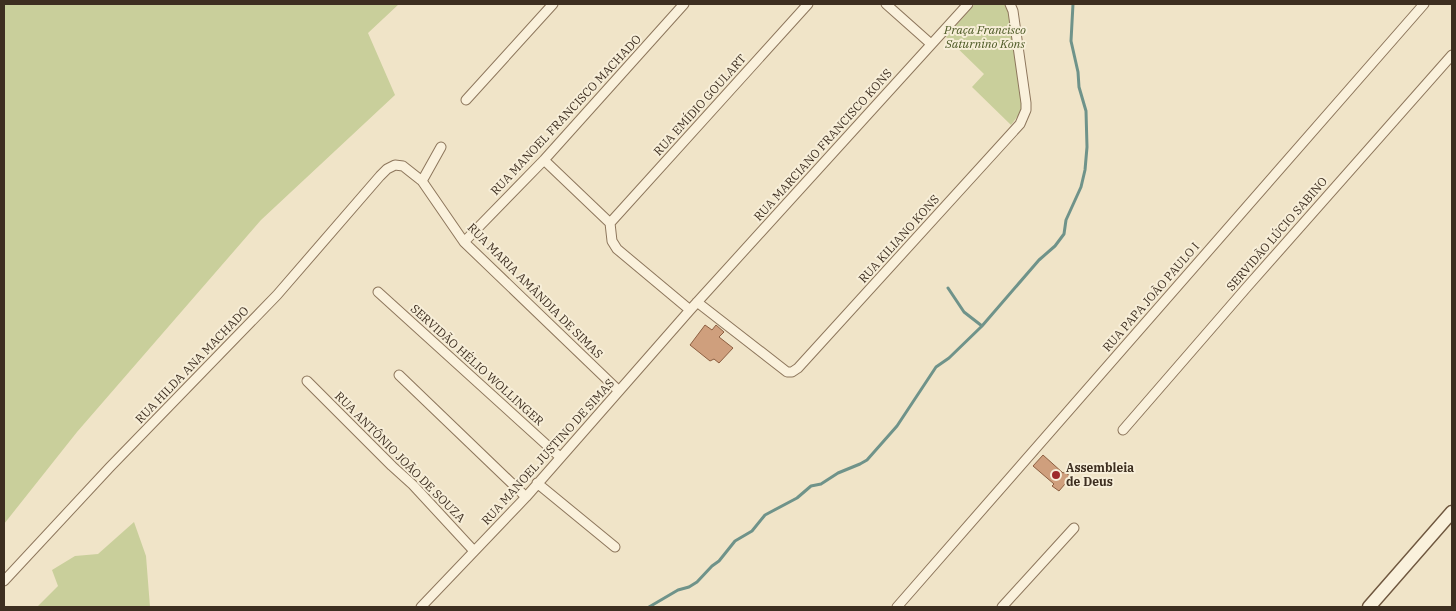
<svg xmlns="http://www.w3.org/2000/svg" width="1456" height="611" font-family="'IBM Plex Serif',serif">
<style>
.green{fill:#c9cf9b}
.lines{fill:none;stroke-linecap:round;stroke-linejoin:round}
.stream{stroke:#6f938a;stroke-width:3}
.building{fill:#cf9f7d;stroke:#8d5f41}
.street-casing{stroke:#8d765c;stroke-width:11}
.secondary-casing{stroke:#6f573f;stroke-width:15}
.street{stroke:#faf1dc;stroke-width:9}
.secondary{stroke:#faf1dc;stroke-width:12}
.poi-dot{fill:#9e2a2b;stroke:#f7eed8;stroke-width:2}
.labels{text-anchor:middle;stroke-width:4;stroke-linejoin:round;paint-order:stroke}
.park-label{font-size:12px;font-style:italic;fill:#4d5a26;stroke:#f7eed8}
.street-label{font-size:12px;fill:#3d2e20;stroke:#f7eed8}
.poi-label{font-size:12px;font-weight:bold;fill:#3d2e20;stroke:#f7eed8;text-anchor:start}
</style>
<rect width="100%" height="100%" fill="#f0e4c8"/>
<path class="green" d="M4,4H399L368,33L395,95L261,220L77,432L4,524Z
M975,4H1006L1009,13L1022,105L1020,113L1011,125L972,87L984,74L946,37Z
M134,522L146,556L150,607H37L58,586L52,570L75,556L98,554Z"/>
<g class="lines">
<path class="stream" d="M948,288L964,312L982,326
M649,607L678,590L689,587L697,582L712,566L719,561L735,541L752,531L765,515L797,498L811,486L821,484L838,473L860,464L867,460L897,426L936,367L949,358L982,326L1039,260L1055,246L1064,234L1066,220L1081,187L1085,170L1087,147L1086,111L1079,87L1078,72L1071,41L1073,4"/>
</g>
<path class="building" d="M705,325L712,330L716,325L724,332L719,337L733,348L719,363L714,359L710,361L690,345Z
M1043,455L1063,473L1065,472L1071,477L1059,491L1052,486L1054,484L1033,466Z"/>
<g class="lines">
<defs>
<path id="street" d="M886,4L931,44
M466,100L553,4
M544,160L610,223
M422,181L441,147
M610,223L808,4
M610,223L612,241L617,249L690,310
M464,242L544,160L684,4
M378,292L560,457
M697,302L787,372H792L798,368L1020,124L1026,110V103L1013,11L1010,4
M399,375L526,497
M307,381L392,466L413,485L474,551
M1123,430L1247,287L1452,55
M537,483L615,547
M4,581L110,467L277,295L380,176L387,169L395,165L403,166L422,181L464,242L619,391
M421,607L526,497L690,310L968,4
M897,607L1424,4
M1002,607L1074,528"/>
<path id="secondary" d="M1369,607L1452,512"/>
</defs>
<use href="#street" class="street-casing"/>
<use href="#secondary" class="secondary-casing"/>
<use href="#street" class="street"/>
<use href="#secondary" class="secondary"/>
</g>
<circle class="poi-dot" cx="1056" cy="475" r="5"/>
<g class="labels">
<g class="park-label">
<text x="985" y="34">Praça Francisco<tspan x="985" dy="14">Saturnino Kons</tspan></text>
</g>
<g class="street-label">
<text transform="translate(700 105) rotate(-48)" y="4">RUA EMÍDIO GOULART</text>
<text transform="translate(566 115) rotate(-47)" y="4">RUA MANOEL FRANCISCO MACHADO</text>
<text transform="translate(823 145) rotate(-48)" y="4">RUA MARCIANO FRANCISCO KONS</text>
<text transform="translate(1277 234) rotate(-49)" y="4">SERVIDÃO LÚCIO SABINO</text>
<text transform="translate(899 239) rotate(-48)" y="4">RUA KILIANO KONS</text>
<text transform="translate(535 291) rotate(45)" y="4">RUA MARIA AMÂNDIA DE SIMAS</text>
<text transform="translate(1151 297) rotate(-49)" y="4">RUA PAPA JOÃO PAULO I</text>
<text transform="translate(192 365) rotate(-46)" y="4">RUA HILDA ANA MACHADO</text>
<text transform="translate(477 365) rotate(42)" y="4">SERVIDÃO HÉLIO WOLLINGER</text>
<text transform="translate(548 452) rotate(-48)" y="4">RUA MANOEL JUSTINO DE SIMAS</text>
<text transform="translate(400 457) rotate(45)" y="4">RUA ANTÔNIO JOÃO DE SOUZA</text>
</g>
<g class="poi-label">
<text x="1066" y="472">Assembleia<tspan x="1066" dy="14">de Deus</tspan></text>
</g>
</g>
<rect width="1456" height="611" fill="none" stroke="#3d2e20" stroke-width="10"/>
</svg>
